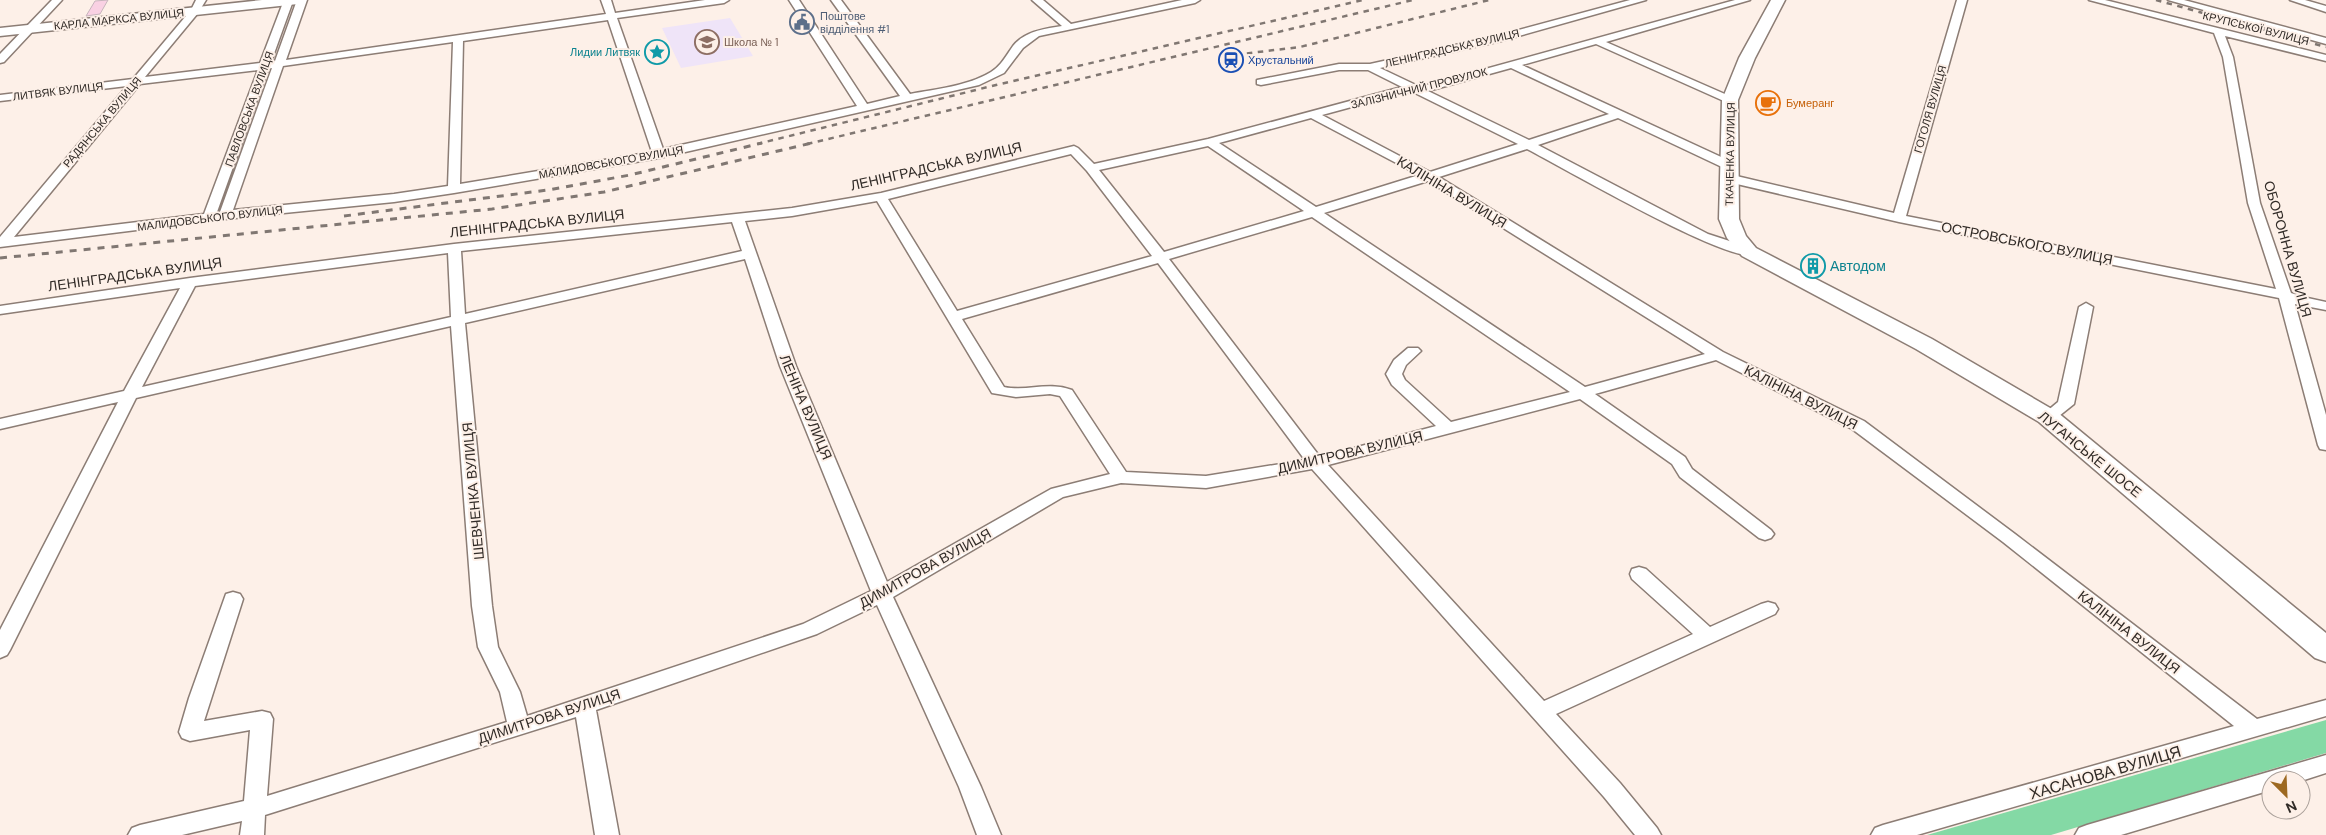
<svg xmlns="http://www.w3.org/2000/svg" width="2326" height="835" font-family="'DM Sans',sans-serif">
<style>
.education{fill:#efe4f8}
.green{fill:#84d9a5}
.building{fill:#f9d1e3;stroke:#c6b5bc}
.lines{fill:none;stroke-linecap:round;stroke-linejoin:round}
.street-casing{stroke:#8c7d75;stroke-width:3}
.secondary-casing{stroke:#8c7d75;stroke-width:3}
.primary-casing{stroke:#8c7d75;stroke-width:3}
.street{fill:#fff;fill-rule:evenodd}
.secondary{fill:#fff;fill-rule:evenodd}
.primary{fill:#fff;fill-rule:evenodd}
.rail-far1{stroke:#807772;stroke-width:2.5;stroke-dasharray:5.5 5.5;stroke-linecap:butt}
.rail{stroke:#807772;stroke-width:3;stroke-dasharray:7 7;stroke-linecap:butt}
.labels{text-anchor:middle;stroke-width:4;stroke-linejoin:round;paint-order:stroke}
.far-service-label{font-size:11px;fill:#4e5e75;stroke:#fdf0e8;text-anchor:start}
.far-street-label{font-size:11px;fill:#312b27;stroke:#fdf0e8}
.far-education-label{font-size:11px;fill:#785e54;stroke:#fdf0e8;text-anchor:start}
.far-culture-label{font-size:11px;fill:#0d838f;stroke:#fdf0e8;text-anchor:end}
.far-transit-label{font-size:11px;fill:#164399;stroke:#fdf0e8;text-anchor:start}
.far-food-label{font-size:11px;fill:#c56008;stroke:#fdf0e8;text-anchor:start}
.street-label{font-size:14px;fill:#312b27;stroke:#fdf0e8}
.culture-label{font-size:14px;fill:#0d838f;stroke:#fdf0e8;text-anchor:start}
.near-street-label{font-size:16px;fill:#312b27;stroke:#fdf0e8}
</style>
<rect width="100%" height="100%" fill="#fdf0e8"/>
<path class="education" d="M730,18L753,56L681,68L662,28Z"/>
<path class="green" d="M2326,720V753L2051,835H1927Z"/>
<path class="building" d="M108,0L100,14L86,16L95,1Z
M1759,94L1779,97L1776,112L1756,108Z"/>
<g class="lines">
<defs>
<path id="street" d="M52,0H62L4,62L0,63V54Z
M196,0H206L198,13L145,77L260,63L284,0L293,1L271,62L275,61L297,0H307L286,60L606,14L601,0H611L615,13L705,0H729L724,3L617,18L663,149L857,106L789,0H799L867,104L900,96L831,0H841L910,94C936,89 968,86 991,72C1001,66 1006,56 1013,46C1025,31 1044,29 1062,26L1032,0H1043L1071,24L1182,0H1200L1195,3L1039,36L1023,48L1004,73L979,85L659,158L454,193L394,202L225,219L0,247V237L127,86L0,101V95L133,79L191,10ZM608,20L652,152L460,184L463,41ZM453,42L448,186L394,194L233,210L283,66ZM272,68L220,212H217L268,69ZM258,70L204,214L14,237L140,84Z
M1630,0H1646L1501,41L1380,68L1420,87L1735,0H1750L1606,42L1734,98V102H1726L1596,44L1522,65L1732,162L1734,165L1732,168H1724L1618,118L1538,145L1708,234L1754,249L1756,252L1754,255C1725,262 1562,167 1527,149L1439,177L1723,352L1864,421L2015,534L2257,719L2326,700V716L1917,835H1871L1875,828L1883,825L2234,726L2003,542L1852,429L1716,360L1595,394L1685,457L1692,469L1771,530L1774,534L1771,538L1765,540L1759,538L1680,477L1672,464L1580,399L1328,465L1544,701L1693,634L1632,579L1630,574L1632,569L1639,567L1646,569L1710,627L1761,604L1768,602L1775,604L1778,609L1775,614L1556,714L1620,783L1657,828L1661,835H1635L1604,797L1312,469L1206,488L1121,483L1063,497L893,597L981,787L1001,835H977L959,787L877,605L817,634L596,710L619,835H595L576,717L265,815L264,835H240L242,821L182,835H128L132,828L140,825L244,801L250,730L190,741L182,738L179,732L189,698L226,594L233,592L240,594L243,599L204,721L262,711L270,713L273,719L267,796L507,722L500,692L478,647L472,606L451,326L136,398L10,650L7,655L0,658V630L118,402L0,429V419L124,391L180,288L0,314V306L190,278L454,244L792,208L881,193L1074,146L1078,148L1094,164L1208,139L1402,87L1368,70H1339L1261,85L1257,84V80L1339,64H1370L1496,36ZM1511,68L1609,114L1529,140L1428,91ZM1403,93H1415L1518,144L1430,172L1322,115ZM1311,118L1419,175L1316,207L1219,143ZM1208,146L1304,211L1164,252L1099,170ZM1071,154L1087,171L1152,256L957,311L888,199ZM1428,181L1705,354L1585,387L1324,213ZM877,201L992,393L1016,397L1050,394L1060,396L1110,474L1051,489L887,582L796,366L745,221L792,216ZM1312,217L1570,392L1451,422L1405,380L1402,374L1406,365L1421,351L1418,348H1408L1394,360L1386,374L1392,385L1436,426L1320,457L1169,259ZM732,222L742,251L465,314L461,251ZM448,253L451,317L142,387L195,286ZM745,259L780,366L871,591L803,624L527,716L520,692L498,647L492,606L465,323ZM1158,263L1305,460L1206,476L1126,472L1072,390C1047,381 1028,392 1004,387L962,319Z
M1957,0H1967L1906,216L2276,289L2248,203L2223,57L2214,33L2089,0H2105L2326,55V61L2225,36L2233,57L2260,203L2291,293L2303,297L2326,302V310L2295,304L2326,415V450L2320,449L2318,445L2279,298L1899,222L1724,181L1722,178L1724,175L1728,174L1894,213Z
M2168,0H2184L2326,38V44Z
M2290,0H2305L2326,6V12Z
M2086,303L2093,307L2074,404L2054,420H2042L2040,417L2058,402L2079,307Z
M2326,755V773L2301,781L2271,780V790L2121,835H2075L2079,828L2087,825Z"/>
<path id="secondary" d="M262,0H304L298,4L0,36V28Z"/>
<path id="primary" d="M1771,0H1785L1755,58L1738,100L1739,219L1746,236L1756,248L1932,339L2057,412L2326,633V662L2315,658L2039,422L1916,349L1742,256L1727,238L1719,219L1722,100L1739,58Z"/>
</defs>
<use href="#street" class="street-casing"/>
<use href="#secondary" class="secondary-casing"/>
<use href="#primary" class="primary-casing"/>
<use href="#street" class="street"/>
<use href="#secondary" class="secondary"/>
<use href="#primary" class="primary"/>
<path class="rail-far1" d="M2156,0L2326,47
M1225,56L1300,47L1489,0
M757,144L996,85L1363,0
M807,144L1413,0"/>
<path class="rail" d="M344,216L548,190L630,175L762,143
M0,258L492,209L604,192L812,143"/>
</g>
<defs>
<symbol id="civic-ring" viewBox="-11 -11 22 22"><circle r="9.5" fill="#fdf0e8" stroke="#5c6f8a" stroke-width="1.5"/><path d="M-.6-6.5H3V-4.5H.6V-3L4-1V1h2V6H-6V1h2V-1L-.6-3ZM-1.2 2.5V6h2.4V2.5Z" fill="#5c6f8a"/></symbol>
<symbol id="school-ring" viewBox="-11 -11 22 22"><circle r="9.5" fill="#fdf0e8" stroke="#8d6e63" stroke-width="1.5"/><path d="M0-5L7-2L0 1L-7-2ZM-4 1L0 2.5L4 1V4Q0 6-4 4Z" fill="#8d6e63"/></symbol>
<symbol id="sight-ring" viewBox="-11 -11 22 22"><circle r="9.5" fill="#fdf0e8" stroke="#0f9aa8" stroke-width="1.5"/><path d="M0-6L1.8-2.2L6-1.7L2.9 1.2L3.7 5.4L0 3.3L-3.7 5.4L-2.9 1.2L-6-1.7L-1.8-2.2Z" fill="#0f9aa8"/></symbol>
<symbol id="station-ring" viewBox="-11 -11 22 22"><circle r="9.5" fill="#fdf0e8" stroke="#1a4fb4" stroke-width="1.5"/><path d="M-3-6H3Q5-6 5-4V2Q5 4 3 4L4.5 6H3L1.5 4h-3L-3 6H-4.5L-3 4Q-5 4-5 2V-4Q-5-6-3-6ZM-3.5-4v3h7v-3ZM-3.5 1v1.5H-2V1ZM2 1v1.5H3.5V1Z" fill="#1a4fb4"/></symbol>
<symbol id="cafe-ring" viewBox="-11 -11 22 22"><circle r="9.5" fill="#fdf0e8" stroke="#e8710a" stroke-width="1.5"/><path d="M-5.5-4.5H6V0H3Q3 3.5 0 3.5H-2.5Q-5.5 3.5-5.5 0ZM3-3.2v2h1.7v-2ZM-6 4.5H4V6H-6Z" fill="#e8710a"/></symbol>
<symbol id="building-ring" viewBox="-11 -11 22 22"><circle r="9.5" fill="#fdf0e8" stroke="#0f9aa8" stroke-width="1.5"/><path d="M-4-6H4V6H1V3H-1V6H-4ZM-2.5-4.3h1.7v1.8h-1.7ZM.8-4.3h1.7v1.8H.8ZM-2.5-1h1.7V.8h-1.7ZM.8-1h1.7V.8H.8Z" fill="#0f9aa8"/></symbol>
</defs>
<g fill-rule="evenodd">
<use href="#civic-ring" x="788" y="8" width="28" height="28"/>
<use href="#school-ring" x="693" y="28" width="28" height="28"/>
<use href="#sight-ring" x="643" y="38" width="28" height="28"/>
<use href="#station-ring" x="1217" y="46" width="28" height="28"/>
<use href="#cafe-ring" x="1754" y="89" width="28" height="28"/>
<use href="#building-ring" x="1799" y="252" width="28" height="28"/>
</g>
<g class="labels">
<g class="far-service-label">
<text x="820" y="20">Поштове<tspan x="820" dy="13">відділення #1</tspan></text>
</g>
<g class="far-street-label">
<text transform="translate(119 19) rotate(-6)" y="4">КАРЛА МАРКСА ВУЛИЦЯ</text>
<text transform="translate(2256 28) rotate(14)" y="4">КРУПСЬКОЇ ВУЛИЦЯ</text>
<text transform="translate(1452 48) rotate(-13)" y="4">ЛЕНІНГРАДСЬКА ВУЛИЦЯ</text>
<text transform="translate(1419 88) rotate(-14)" y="4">ЗАЛІЗНИЧНИЙ ПРОВУЛОК</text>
<text transform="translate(58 91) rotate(-7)" y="4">ЛИТВЯК ВУЛИЦЯ</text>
<text transform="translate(249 109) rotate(-70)" y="4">ПАВЛОВСЬКА ВУЛИЦЯ</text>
<text transform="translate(1930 109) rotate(-74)" y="4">ГОГОЛЯ ВУЛИЦЯ</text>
<text transform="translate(102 122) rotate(-50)" y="4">РАДЯНСЬКА ВУЛИЦЯ</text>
<text transform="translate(1730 154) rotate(-89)" y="4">ТКАЧЕНКА ВУЛИЦЯ</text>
<text transform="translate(611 162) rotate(-10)" y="4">МАЛИДОВСЬКОГО ВУЛИЦЯ</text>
<text transform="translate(210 218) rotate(-7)" y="4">МАЛИДОВСЬКОГО ВУЛИЦЯ</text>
</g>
<g class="far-education-label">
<text x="724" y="46">Школа № 1</text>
</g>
<g class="far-culture-label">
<text x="640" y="56">Лидии Литвяк</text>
</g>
<g class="far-transit-label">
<text x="1248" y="64">Хрустальний</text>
</g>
<g class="far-food-label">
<text x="1786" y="107">Бумеранг</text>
</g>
<g class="street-label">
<text transform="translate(936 166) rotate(-13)" y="5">ЛЕНІНГРАДСЬКА ВУЛИЦЯ</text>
<text transform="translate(1452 192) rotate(31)" y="5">КАЛІНІНА ВУЛИЦЯ</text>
<text transform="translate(537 223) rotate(-6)" y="5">ЛЕНІНГРАДСЬКА ВУЛИЦЯ</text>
<text transform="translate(2027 243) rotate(11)" y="5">ОСТРОВСЬКОГО ВУЛИЦЯ</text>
<text transform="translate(2288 249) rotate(74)" y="5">ОБОРОННА ВУЛИЦЯ</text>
<text transform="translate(135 274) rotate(-8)" y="5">ЛЕНІНГРАДСЬКА ВУЛИЦЯ</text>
<text transform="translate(1801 397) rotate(27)" y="5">КАЛІНІНА ВУЛИЦЯ</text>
<text transform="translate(806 407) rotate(67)" y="5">ЛЕНІНА ВУЛИЦЯ</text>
<text transform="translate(1350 452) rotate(-13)" y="5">ДИМИТРОВА ВУЛИЦЯ</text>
<text transform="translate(2090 454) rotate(39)" y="5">ЛУГАНСЬКЕ ШОСЕ</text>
<text transform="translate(473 491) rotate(-95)" y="5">ШЕВЧЕНКА ВУЛИЦЯ</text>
<text transform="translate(925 568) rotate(-29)" y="5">ДИМИТРОВА ВУЛИЦЯ</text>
<text transform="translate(2129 632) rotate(38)" y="5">КАЛІНІНА ВУЛИЦЯ</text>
<text transform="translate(549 716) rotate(-18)" y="5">ДИМИТРОВА ВУЛИЦЯ</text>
</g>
<g class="culture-label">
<text x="1830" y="271">Автодом</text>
</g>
<g class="near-street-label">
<text transform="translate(2105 772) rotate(-16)" y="6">ХАСАНОВА ВУЛИЦЯ</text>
</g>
</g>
<g transform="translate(2286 795) rotate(156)"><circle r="24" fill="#fdf0e8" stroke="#aba19b"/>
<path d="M0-4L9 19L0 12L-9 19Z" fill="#9d6921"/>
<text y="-8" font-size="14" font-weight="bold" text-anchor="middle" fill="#312b27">N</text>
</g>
</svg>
